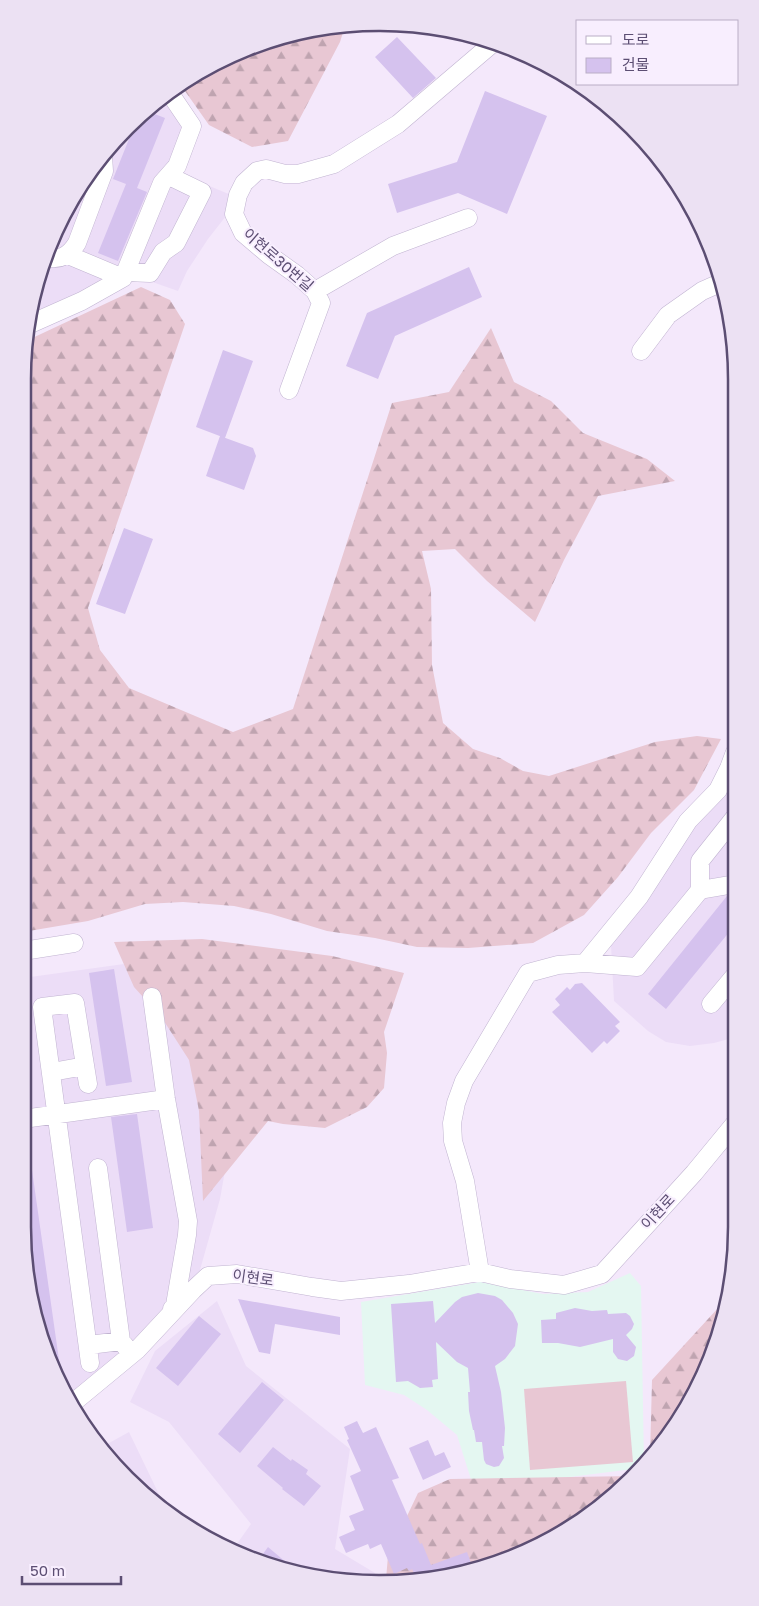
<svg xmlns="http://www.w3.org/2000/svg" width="759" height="1606" font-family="'Golos Text','Noto Sans KR',sans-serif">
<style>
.residential{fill:#ecddf7}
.education{fill:#e4f7f1}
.forest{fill:url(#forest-firs)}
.pitch{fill:#e8c7d3}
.building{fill:#d5c2ee}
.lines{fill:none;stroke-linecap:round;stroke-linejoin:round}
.minor-casing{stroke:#c1b4d1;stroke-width:19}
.minor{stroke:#fff;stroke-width:18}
.labels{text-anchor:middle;stroke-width:4;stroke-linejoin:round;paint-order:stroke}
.street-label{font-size:15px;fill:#5c4e73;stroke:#f8eefe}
.rim{fill:none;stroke:#5c4e73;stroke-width:2.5}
</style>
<defs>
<pattern id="forest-firs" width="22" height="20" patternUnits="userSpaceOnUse" patternTransform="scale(1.25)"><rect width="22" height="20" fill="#e8c7d3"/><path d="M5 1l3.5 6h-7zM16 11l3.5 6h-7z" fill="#bfa4b0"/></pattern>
</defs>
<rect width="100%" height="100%" fill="#f4e8fb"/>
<path class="residential" d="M175,88L200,128L183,175L243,200L226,216L208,239L187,271L178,291L141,278L28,329L29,310L50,243L83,181L127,127Z
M735,775L736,1037L714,1043L690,1046L666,1042L648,1031L614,1001L611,945L647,901L692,830L724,796Z
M124,964L158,987L231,1137L220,1199L198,1277L132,1348L70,1395L42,1342L23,1226V978Z
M217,1301L246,1366L350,1449L335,1549L375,1573L376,1579L310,1577L234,1548L251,1524L169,1422L130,1402L155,1351Z
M129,1432L167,1511L144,1495L100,1448Z"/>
<path class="education" d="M630,1273L641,1286L644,1465L641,1468L474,1489L457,1435L427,1410L404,1395L365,1385L361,1302L480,1282L543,1294L588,1292Z"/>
<path class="forest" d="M345,26L340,42L288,141L252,147L209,125L180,84L243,50L310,29Z
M141,287L170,300L185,324L88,608L100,650L129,688L233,732L293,709L392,403L449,392L491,328L514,382L551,401L583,433L647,459L675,481L598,496L564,560L535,622L487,581L455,549L422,551L431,589L432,665L443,723L473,749L500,758L523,771L549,776L655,742L697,736L721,739L694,790L651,833L618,877L584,915L533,943L468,948L417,947L375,938L327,931L271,914L234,906L183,902L145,904L88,921L23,932V379L26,341Z
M202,939L332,956L404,973L384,1032L387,1053L384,1088L367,1107L325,1128L283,1124L268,1121L203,1201L199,1111L189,1060L162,1018L134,987L114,942Z
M730,1295L709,1363L676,1425L650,1457L652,1380Z
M634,1476L538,1547L426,1580L386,1579L388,1556L418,1493L450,1479Z"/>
<path class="pitch" d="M626,1381L633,1462L530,1470L524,1389Z"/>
<path class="building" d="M397,37L436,78L413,98L375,57Z
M485,91L547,116L507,214L458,193L397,213L388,184L457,162Z
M147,111L165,118L137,188L147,192L118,261L98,253L126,184L113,179L137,119Z
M469,267L482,297L395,336L378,379L346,366L367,313Z
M223,350L253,361L225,438L196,427Z
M220,436L253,448L256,456L244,490L206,476Z
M124,528L153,539L125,614L96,604Z
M735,895V925L666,1009L648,994L727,896Z
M114,969L132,1082L106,1086L89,973Z
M582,983L620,1022L615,1026L620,1031L607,1044L604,1041L592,1053L552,1012L560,1005L555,999L567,987L570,990L575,984Z
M137,1114L153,1228L127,1232L111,1117Z
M22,1149H29L61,1374L59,1375L42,1342L22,1226Z
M478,1293L495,1296L502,1300L513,1313L518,1324L515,1346L505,1359L495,1366L501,1392L505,1428L504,1446H502L504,1458L499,1466L494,1467L486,1464L484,1460L482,1442H476L474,1430H473L469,1411L468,1392H470L468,1368L457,1362L436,1342L438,1379L432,1380L433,1387L420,1388L408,1381L396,1382L391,1304L433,1301L435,1323L455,1302L462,1297Z
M238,1299L340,1317V1335L275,1324L270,1354L259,1352Z
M575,1308L592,1311L607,1310L608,1314L626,1313L630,1316L634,1324L632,1329L626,1335L636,1347L634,1356L627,1361L618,1359L613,1352V1339L580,1347L558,1343H542L541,1320L556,1319V1313Z
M199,1316L221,1334L178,1386L156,1368Z
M262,1382L284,1400L240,1453L218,1434Z
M357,1421L363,1433L376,1427L399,1478L392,1480L420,1544L422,1543L431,1565L467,1552L472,1566L453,1572L451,1569L430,1578L428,1573L419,1577L417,1572L414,1573L412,1569L409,1571L407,1568L394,1574L381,1544L370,1549L368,1544L346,1553L339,1537L355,1530L349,1516L364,1510L350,1476L361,1471L347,1440L349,1439L344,1427Z
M428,1440L435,1456L444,1452L451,1467L423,1480L409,1448Z
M273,1447L291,1461L292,1459L308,1470L306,1474L321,1486L304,1506L282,1489L283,1488L257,1466Z
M268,1547L294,1569L293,1570L260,1558Z"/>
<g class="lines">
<defs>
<path id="minor" d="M68,255L123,278L162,183L177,166L192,126L169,92
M45,257C60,261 69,256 77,243L104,171L103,156
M126,272L150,273L163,252L176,243L202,192L169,176
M315,291L393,246L468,218
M28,325L82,301L123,278
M641,351L668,315L702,291L720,283
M289,390L321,303L315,291L297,275L269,255L243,233L234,214L238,195L244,183L257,171L266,169L285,174H298L334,164L398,124L493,43
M700,890V861L735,817
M23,951L74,943
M585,963L639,897L688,821L718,790L729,768L735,752
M152,997L166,1099L188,1221L187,1235L175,1305L172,1309
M711,1004L736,974
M52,1072L85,1066
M88,1084L75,1003L42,1007L90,1363
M23,1119L166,1099
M98,1168L121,1341L130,1352
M480,1272L465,1181L453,1141L452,1123L456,1103L464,1081L528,973L558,965L585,963L637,967L700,890L735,884
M89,1345L121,1341
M74,1402L137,1350L193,1290L208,1276L237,1274L312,1287L341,1291L409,1284L480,1272L510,1279L564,1285L602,1274L694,1173L736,1122"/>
</defs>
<use href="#minor" class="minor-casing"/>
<use href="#minor" class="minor"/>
</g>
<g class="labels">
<g class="street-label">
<text transform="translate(278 260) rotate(41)" y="5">이현로30번길</text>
<text transform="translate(658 1212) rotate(-47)" y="5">이현로</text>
<text transform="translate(253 1278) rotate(8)" y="5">이현로</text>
</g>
</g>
<path d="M0 0H759V1606H0ZM379 31H380A348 348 0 0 1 728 379V1227A348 348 0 0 1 380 1575H379A348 348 0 0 1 31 1227V379A348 348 0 0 1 379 31Z" fill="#ece1f3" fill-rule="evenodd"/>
<path class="rim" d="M379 31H380A348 348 0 0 1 728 379V1227A348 348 0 0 1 380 1575H379A348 348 0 0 1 31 1227V379A348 348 0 0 1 379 31Z"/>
<rect x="576" y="20" width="162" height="65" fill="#f8eefe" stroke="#baaec6"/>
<rect x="586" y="36" width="25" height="8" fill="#ffffff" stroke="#baaec6"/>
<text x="622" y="45" font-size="15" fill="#5c4e73">도로</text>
<rect x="586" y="58" width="25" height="15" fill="#d5c2ee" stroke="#baaec6"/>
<text x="622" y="70" font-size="15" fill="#5c4e73">건물</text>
<path d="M22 1576v8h99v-8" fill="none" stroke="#5c4e73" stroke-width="2.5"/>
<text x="30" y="1576" font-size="15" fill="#5c4e73" stroke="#f8eefe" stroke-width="4" paint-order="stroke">50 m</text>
</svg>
